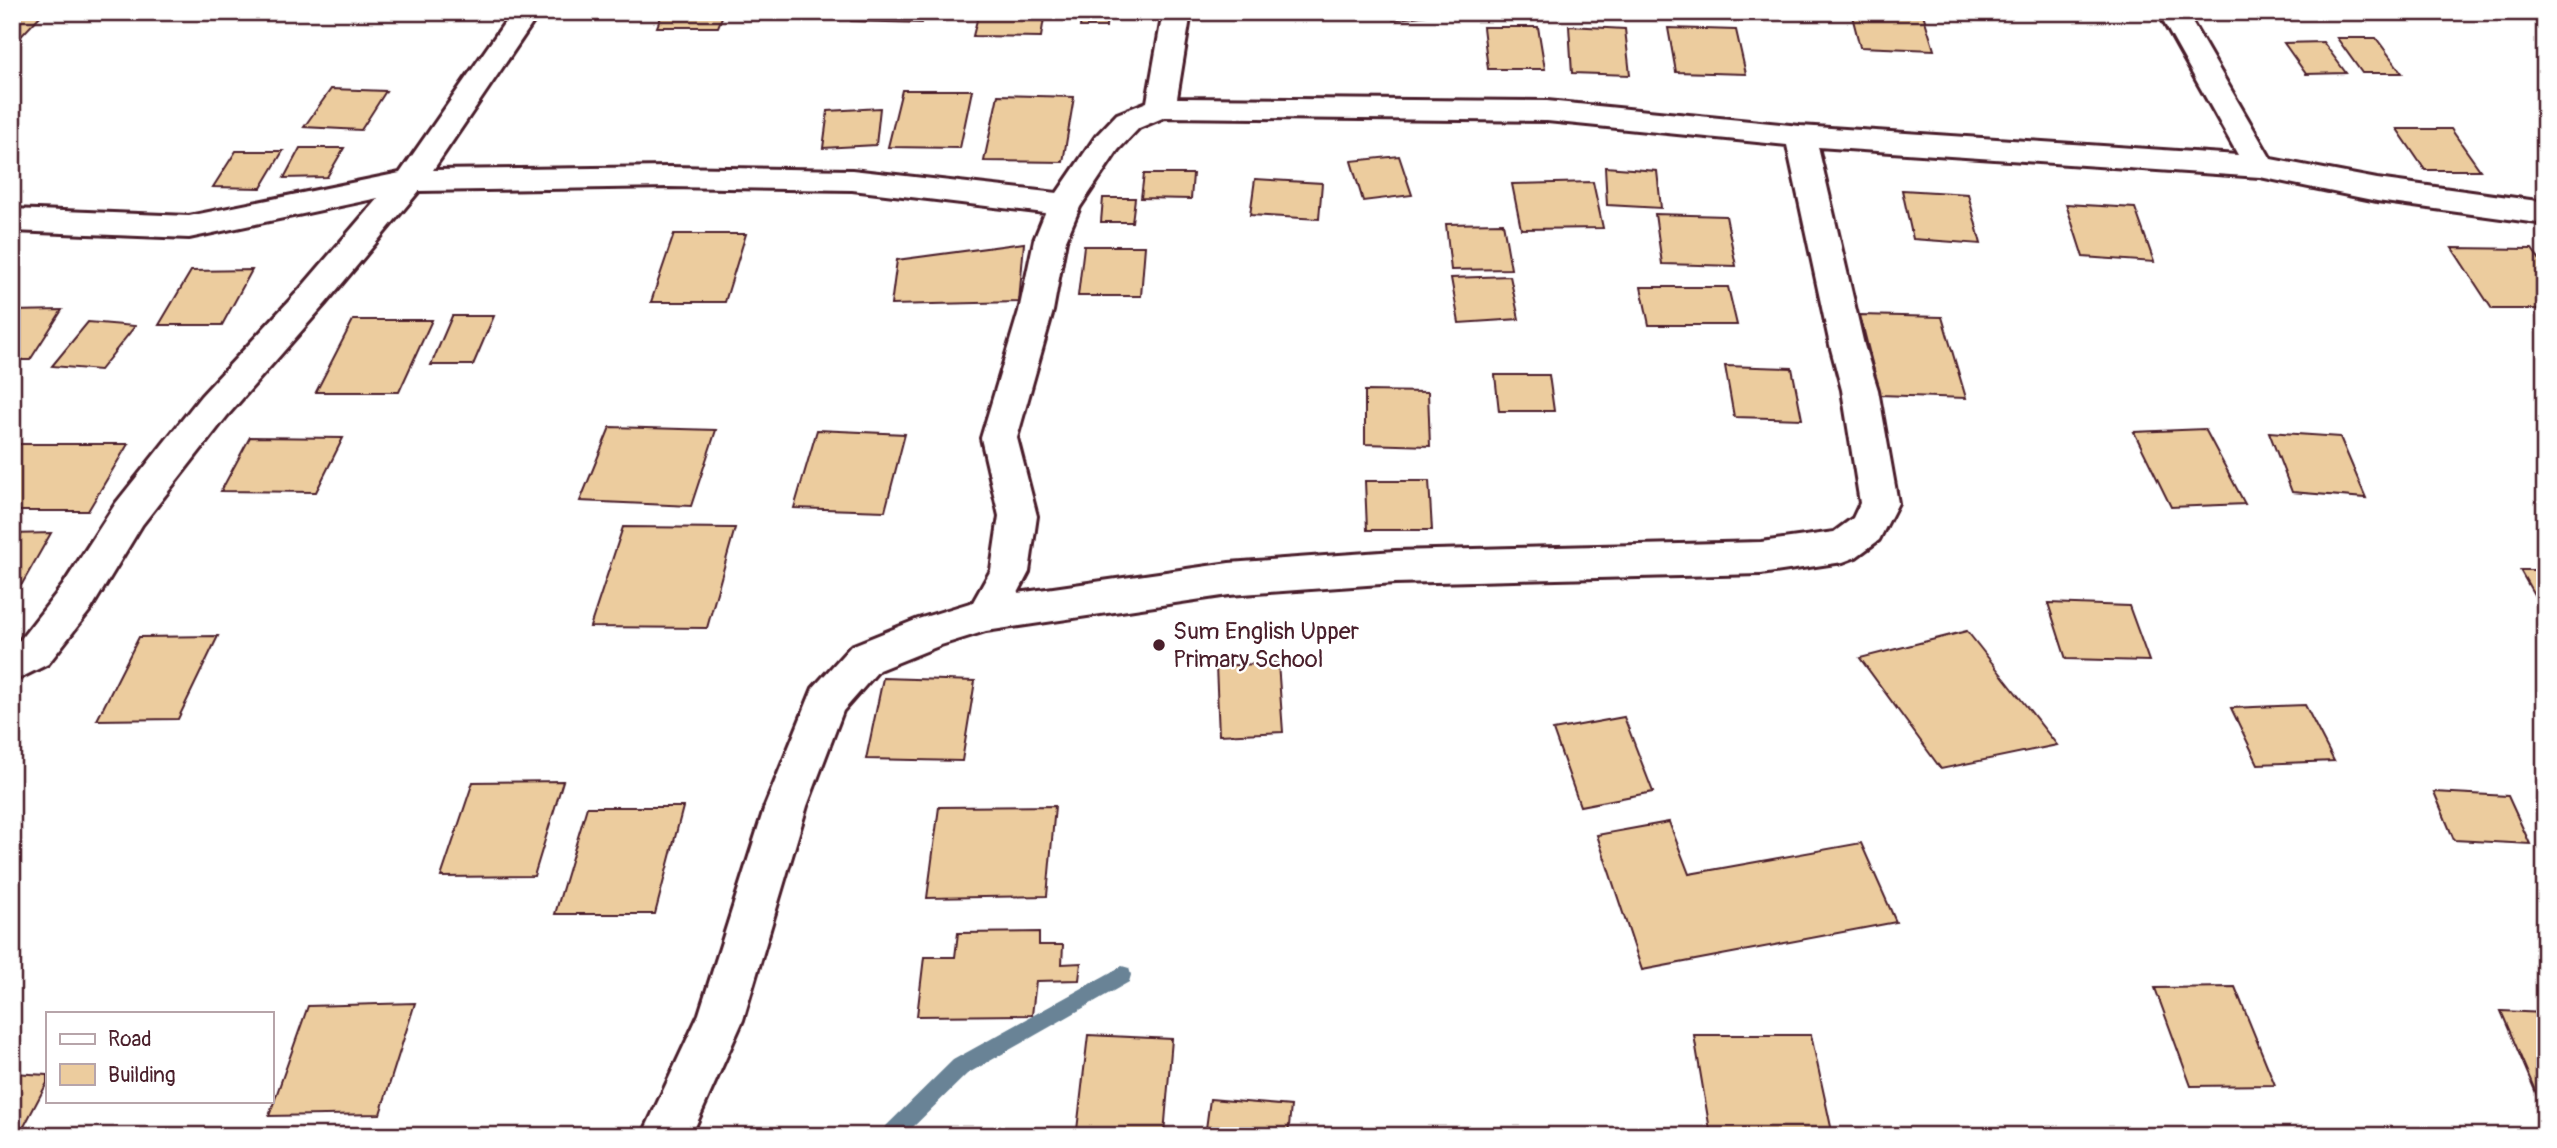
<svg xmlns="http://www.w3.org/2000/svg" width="2557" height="1148" font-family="Pangolin,sans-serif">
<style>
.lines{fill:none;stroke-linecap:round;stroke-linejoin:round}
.stream{fill:#698396;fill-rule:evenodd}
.building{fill:#eccc9e;stroke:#4a1f2b;stroke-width:2}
.minor-casing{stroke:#4a1f2b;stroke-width:6}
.minor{fill:#fff;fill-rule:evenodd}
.poi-dot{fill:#4a1f2b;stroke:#fff;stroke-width:2.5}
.labels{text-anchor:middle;stroke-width:5;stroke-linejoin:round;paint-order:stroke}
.poi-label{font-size:24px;fill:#4a1f2b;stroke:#fff;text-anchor:start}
</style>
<rect width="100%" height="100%" fill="#fff"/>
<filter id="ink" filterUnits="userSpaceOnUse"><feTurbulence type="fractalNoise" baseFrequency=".0143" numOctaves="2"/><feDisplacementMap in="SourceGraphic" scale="14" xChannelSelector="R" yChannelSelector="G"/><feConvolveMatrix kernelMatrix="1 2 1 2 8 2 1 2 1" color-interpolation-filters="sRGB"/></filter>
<g filter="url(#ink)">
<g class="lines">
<path class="stream" d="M1122,966L1129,968L1131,975L1129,982L967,1074L904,1136H880L883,1129L953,1060Z"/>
</g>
<path class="building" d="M12,12L43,13L12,46Z
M663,12H724L718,27H657Z
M854,12H925L922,23L851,21Z
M979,12H1045L1041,37L973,36Z
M1082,12H1107L1106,27H1080Z
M1390,12H1443V13L1393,20Z
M1851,12L1923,14L1934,50L1860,47Z
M1569,26L1625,29L1630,75L1572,73Z
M1483,27H1538L1545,69H1488Z
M1668,28L1736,30L1746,74L1676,72Z
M2337,38H2376L2402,73H2362Z
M2323,42L2346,73L2306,74L2284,43Z
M331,89L386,91L361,130L304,127Z
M902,90H972L960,148L888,147Z
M998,95L1074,97L1063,162L984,161Z
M880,108L876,145L823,148L828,111Z
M2397,129H2451L2480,170H2425Z
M300,148H344L327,177L284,178Z
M236,151H283L261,188L213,187Z
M1399,156L1412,195L1363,201L1351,161Z
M1605,167L1657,171L1661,208L1607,205Z
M1144,174H1193L1191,199L1141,198Z
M1255,179L1322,183L1319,219L1250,215Z
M1593,182L1603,228L1521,229L1512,184Z
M1902,190L1968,194L1981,244L1913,239Z
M1103,198H1135L1132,222H1101Z
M2066,204L2135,208L2154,262L2083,257Z
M1655,214L1726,216L1736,266L1662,264Z
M1503,223L1511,269L1451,270L1446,224Z
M674,234H746L725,302H651Z
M1024,243L1019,302L891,305L897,260Z
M1084,246H1145L1141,296H1078Z
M2452,248L2532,249L2545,267V309H2492Z
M252,270L222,325H159L191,271Z
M1510,276L1519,319L1459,323L1451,278Z
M1641,287H1728L1737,325H1649Z
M62,310L30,360H12V311Z
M1860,315L1942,317L1966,398L1880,395Z
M452,316H494L473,365H431Z
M353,320H432L399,392H316Z
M88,322L135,326L100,370L52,366Z
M1725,366L1792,368L1802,419L1734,417Z
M1495,375H1549L1554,411H1499Z
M1365,391L1428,392L1430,446L1365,444Z
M610,427L716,430L691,506L580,501Z
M2205,429L2245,504L2171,507L2134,432Z
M817,430L905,434L885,511L794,508Z
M2269,432L2340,437L2366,498L2292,492Z
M250,437L343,438L316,492L221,491Z
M12,444H128L88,511H12Z
M1365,481H1429L1432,530H1367Z
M623,527L735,528L707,628L590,627Z
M51,533L22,584H12V534Z
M2520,570H2545V614Z
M2048,603L2129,606L2149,661L2066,659Z
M1967,631L2057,745L1941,769L1860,658Z
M218,636L178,719L97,720L139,637Z
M1278,663L1283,732L1219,735L1216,666Z
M883,678L975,681L962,761L866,759Z
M2305,705L2334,761L2258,764L2231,708Z
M1624,717L1653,792L1580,806L1553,730Z
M563,781L534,876L441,877L473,782Z
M2434,792L2508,796L2530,844L2454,840Z
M1055,806L1047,896L927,898L939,807Z
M587,807H683L655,914H555Z
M1669,822L1689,874L1861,843L1896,922L1642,970L1597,835Z
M1039,932V945H1063L1062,964L1081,963L1079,980L1036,981L1032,1015L917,1016L924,957H955L958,933Z
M2235,987L2275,1085L2191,1086L2155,988Z
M415,1003L380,1114L269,1116L308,1006Z
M2501,1011L2545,1013V1100H2539Z
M1088,1035L1172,1039L1164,1134L1077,1130Z
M1694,1035H1811L1833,1136H1711Z
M12,1073L47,1075V1083L19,1136H12Z
M1210,1099L1291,1106L1288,1136H1205Z"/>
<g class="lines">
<defs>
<path id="minor" d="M512,12H540L433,170L669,167L852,170L1057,193L1096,136L1117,114L1147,102L1163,12H1191L1177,98L1547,101L1800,126L2238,155L2158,12H2186L2271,159L2377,179L2545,202V224L2377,201L2260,177L1818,147L1864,345L1878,390L1898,503L1879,540L1856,557L1843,562L1761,574L1395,583L1229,595L986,631L941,645L879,670L843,711L807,806L743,1020L691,1136H642L699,1014L765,806L813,688L851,646L918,619L973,602L991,570L999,516L981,438L1019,311L1034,240L1045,213L852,190L669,187L419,191L325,304L227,416L142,525L91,609L48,664L12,682V644L20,640L63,585L116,503L201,396L301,288L378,198L189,238L12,231V209L189,216L400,173ZM1165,117L1547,121L1787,145L1830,345L1842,390L1860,503L1853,518L1834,532L1761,542L1395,551L1229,563L1018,593L1029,572L1037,516L1017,438L1053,311L1066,240L1080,207L1118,150L1139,128Z"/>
</defs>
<use href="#minor" class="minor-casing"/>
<use href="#minor" class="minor"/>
</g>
</g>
<circle class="poi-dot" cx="1159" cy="645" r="7"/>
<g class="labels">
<g class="poi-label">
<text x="1173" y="639">Sum English Upper<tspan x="1173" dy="28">Primary School</tspan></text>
</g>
</g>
<rect width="2557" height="1148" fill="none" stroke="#fff" stroke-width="42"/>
<rect x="21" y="21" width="2515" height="1106" fill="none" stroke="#4a1f2b" stroke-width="2.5" filter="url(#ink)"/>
<rect x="46" y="1012" width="228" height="91" fill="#ffffff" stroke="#b7a5aa" stroke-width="2"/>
<rect x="60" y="1034" width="35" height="10" fill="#ffffff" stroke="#b7a5aa" stroke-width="2"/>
<text x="108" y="1046" font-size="21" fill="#4a1f2b">Road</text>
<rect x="60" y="1064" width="35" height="21" fill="#eccc9e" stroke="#b7a5aa" stroke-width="2"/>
<text x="108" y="1082" font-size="21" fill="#4a1f2b">Building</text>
</svg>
